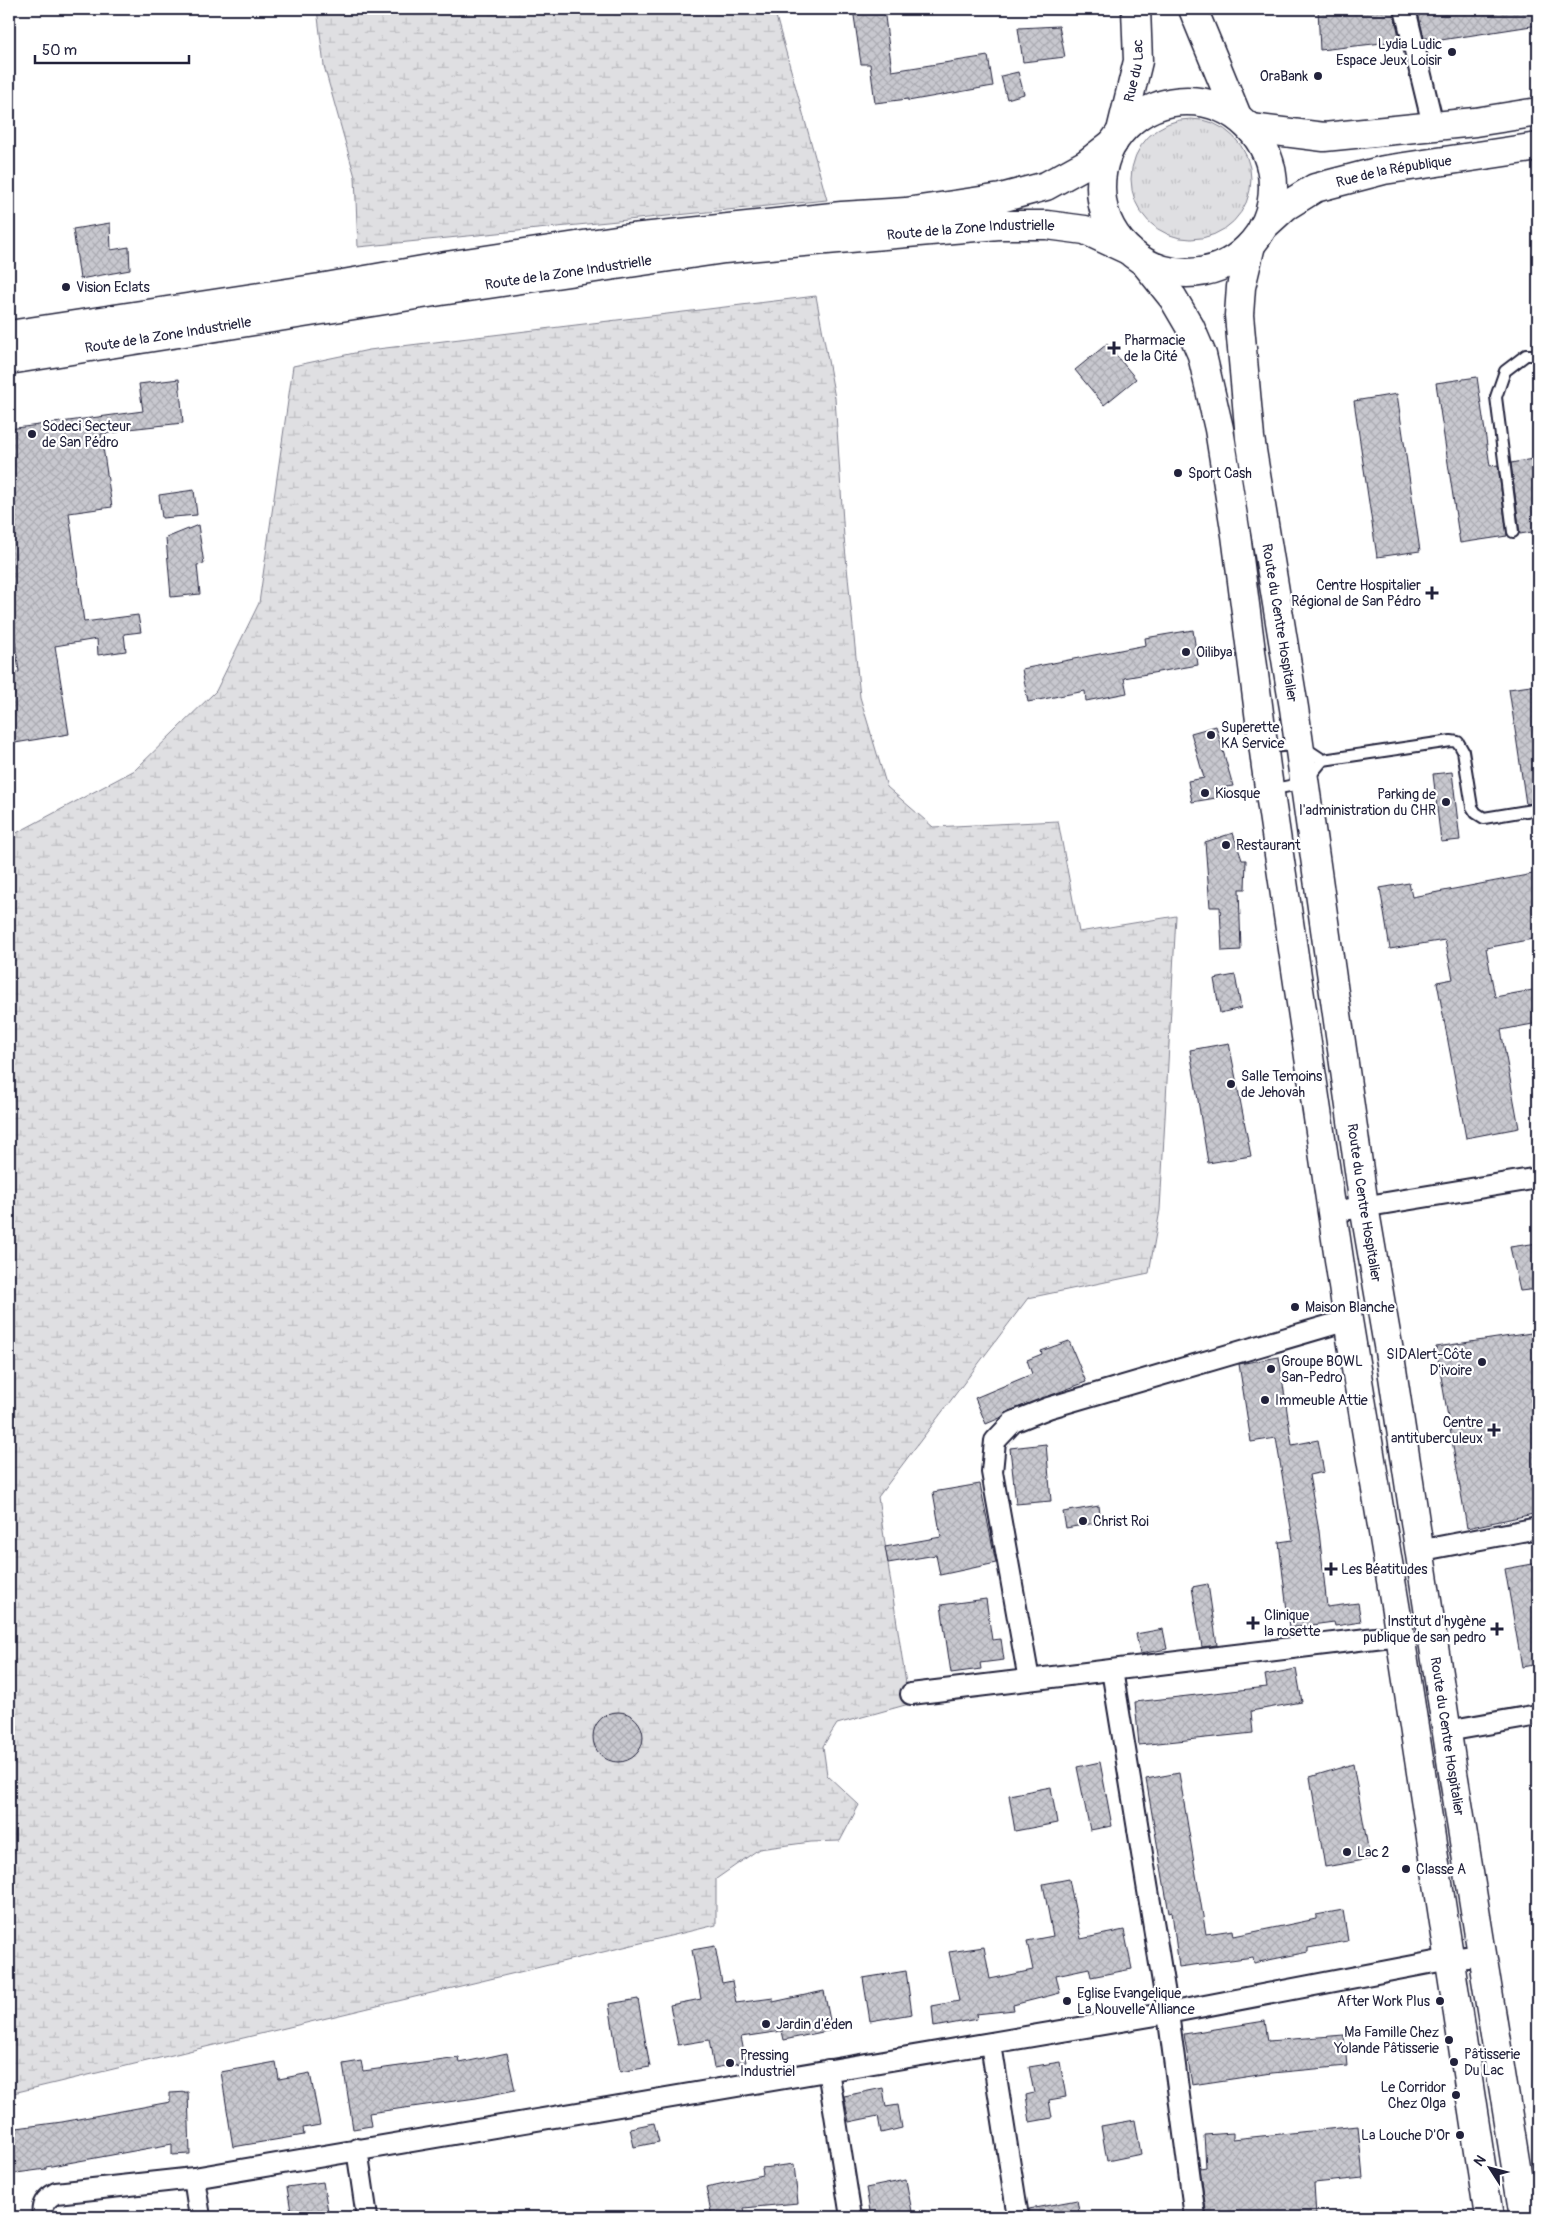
<svg xmlns="http://www.w3.org/2000/svg" width="1547" height="2226" font-family="Pangolin,sans-serif">
<style>
.grass{fill:url(#grass-tufts);stroke:#80808e}
.wetland{fill:url(#wetland-marsh);stroke:#80808e}
.building{fill:url(#building-cross-hatch);stroke:#22223b}
.lines{fill:none;stroke-linecap:round;stroke-linejoin:round}
.lane-casing{stroke:#22223b;stroke-width:14}
.street-casing{stroke:#22223b;stroke-width:24}
.secondary-casing{stroke:#22223b;stroke-width:31}
.lane{stroke:#fff;stroke-width:10}
.street{stroke:#fff;stroke-width:20}
.secondary{stroke:#fff;stroke-width:28}
.poi-dot{fill:#22223b;stroke:#fff;stroke-width:2}
.labels{text-anchor:middle;stroke-width:4.5;stroke-linejoin:round;paint-order:stroke}
.poi-label{font-size:14px;fill:#22223b;stroke:#fff;text-anchor:start}
.street-label{font-size:14px;fill:#22223b;stroke:#fff}
</style>
<defs>
<pattern id="grass-tufts" width="24" height="20" patternUnits="userSpaceOnUse" patternTransform="scale(1.25)"><rect width="24" height="20" fill="#dfdfe2"/><path d="M3 7l-1-3M5 7V3M7 7l1-3M15 17l-1-3M17 17v-4M19 17l1-3" fill="none" stroke="#bfbfc3"/></pattern>
<pattern id="wetland-marsh" width="20" height="14" patternUnits="userSpaceOnUse" patternTransform="scale(1.25)"><rect width="20" height="14" fill="#dfdfe2"/><path d="M1 5h8M5 5V1M11 12h8M15 12V8" fill="none" stroke="#bfbfc3"/></pattern>
<pattern id="building-cross-hatch" width="8" height="8" patternUnits="userSpaceOnUse" patternTransform="scale(1.25)"><rect width="8" height="8" fill="#c8c8cf"/><path d="M0 0l8 8M0 8l8-8" fill="none" stroke="#acacb3"/></pattern>
</defs>
<rect width="100%" height="100%" fill="#fff"/>
<filter id="ink" filterUnits="userSpaceOnUse"><feTurbulence type="fractalNoise" baseFrequency=".02" numOctaves="2"/><feDisplacementMap in="SourceGraphic" scale="10" xChannelSelector="R" yChannelSelector="G"/><feConvolveMatrix kernelMatrix="1 2 1 2 8 2 1 2 1" color-interpolation-filters="sRGB"/></filter>
<g filter="url(#ink)">
<path class="grass" d="M1131 179a60 60 0 1 1 120 0a60 60 0 1 1-120 0Z"/>
<path class="wetland" d="M317,9H774L827,200L358,247L355,177L324,66Z
M816,296L835,398L844,537L860,697L887,787L933,827L1058,821L1079,932L1176,916L1160,1210L1149,1273L1028,1298L878,1497L909,1704L837,1724L823,1746L827,1775L859,1805L840,1841L811,1842L759,1849L716,1879V1925L9,2094V837L135,770L216,691L259,603L293,366L369,350Z"/>
<path class="building" d="M853,9H884L892,71L988,56L993,86L908,101V99L875,103L870,64H861Z
M1318,9H1393L1400,41L1320,50Z
M1417,9H1538V25L1428,42V38H1424Z
M1059,26L1065,57L1023,62L1018,28Z
M1018,72L1024,94L1007,99L1001,76Z
M110,223L111,250L129,247L130,270L80,279L73,229Z
M1107,344L1136,379L1104,405L1075,370Z
M1477,377L1490,466L1498,465L1507,536L1460,543L1436,383Z
M179,379L183,423L119,430V432L101,434L112,507L69,513L84,622L138,615L141,632L124,634L126,651L98,655L97,639L55,646L69,734L9,744V673L19,672L9,595V429L143,411L139,384Z
M1397,394L1420,551L1377,557L1354,401Z
M1538,458V531L1520,534L1511,463Z
M194,490L197,515L162,518L159,495Z
M198,525L204,564L197,565L200,594L171,597L166,538Z
M1193,630L1198,665L1124,678L1127,693L1086,701L1085,691L1028,702L1022,669L1146,645L1145,638Z
M1538,685V802L1526,804L1509,689Z
M1216,726L1233,786L1226,787L1228,796L1192,802L1188,781L1204,778L1191,733Z
M1452,772L1460,840L1441,842L1433,774Z
M1233,833L1242,860H1246L1245,889H1239L1241,950L1222,951L1220,907H1210L1205,842Z
M1538,873V938L1486,948L1495,997L1538,989V1023L1501,1030L1519,1128L1466,1138L1437,982L1453,979L1445,940L1390,949L1380,888L1409,883L1412,897Z
M1235,975L1241,1008L1220,1013L1214,979Z
M1229,1043L1251,1156L1208,1163L1190,1050Z
M1538,1243V1289L1520,1291L1510,1247Z
M1538,1332V1513L1467,1528L1436,1347Z
M1069,1341L1086,1382L1009,1411L1000,1418L986,1424L975,1398L1032,1374L1027,1360L1042,1354L1041,1351Z
M1279,1357L1292,1445L1318,1440L1324,1472L1309,1475L1319,1531L1327,1607L1358,1603L1361,1622L1335,1626L1334,1622L1289,1628L1279,1542L1293,1540L1276,1438L1251,1442L1239,1364Z
M1046,1444L1051,1501L1016,1504L1010,1448Z
M980,1484L996,1563L940,1575L936,1555L888,1563L885,1547L941,1537L933,1492Z
M1099,1506L1101,1522L1066,1528L1063,1512Z
M1538,1563V1664L1522,1667L1505,1569Z
M1208,1584L1217,1645L1202,1647L1192,1587Z
M986,1599L992,1640L1001,1639L1004,1660L980,1663L981,1669L951,1673L941,1605Z
M1163,1629L1167,1649L1140,1654L1136,1634Z
M1296,1669L1302,1702L1251,1711L1253,1733L1139,1745L1135,1702L1267,1687L1265,1675Z
M593 1737a25 25 0 1 1 50 0a25 25 0 1 1-50 0Z
M1100,1762L1112,1826L1090,1830L1077,1767Z
M1353,1764L1370,1859L1325,1867L1310,1777Z
M1179,1773L1206,1934L1233,1930L1234,1936L1316,1919V1915L1343,1910L1348,1941L1308,1948V1952L1254,1963L1253,1957L1179,1967L1172,1912L1169,1913L1146,1779Z
M1051,1787L1057,1823L1015,1831L1009,1795Z
M1069,1879L1081,1939L1124,1930L1132,1969L1091,1977L1089,1968L1056,1975L1060,1993L1013,2005L1014,2010L976,2014L977,2019L934,2027L932,2006L959,2001L949,1952L984,1947L990,1979L1033,1970L1027,1941L1053,1936L1043,1884Z
M715,1946L722,1983L732,1981L736,2003L773,1998V2002L824,1991L832,2030L784,2040L782,2031L741,2037L746,2062L714,2068L709,2040L678,2045L670,2005L701,1999L692,1950Z
M906,1971L912,2014L870,2021L863,1978Z
M638,1999L650,2067L620,2072L609,2004Z
M1265,2021L1268,2041L1344,2035L1347,2066L1272,2073L1192,2085L1184,2034Z
M507,2053L515,2090L476,2098L369,2113L371,2126L353,2129L343,2064L361,2061L363,2071L459,2058L460,2063Z
M276,2062L279,2079L310,2073L320,2125L303,2128L304,2135L233,2147L221,2072Z
M1060,2062L1066,2097L1049,2100L1052,2118L1030,2122L1026,2095L1034,2093L1029,2067Z
M883,2088L886,2107L898,2105L902,2128L881,2133L878,2116L849,2122L844,2096Z
M188,2092L190,2154L172,2155V2144L46,2167V2169L9,2174V2129L62,2122L170,2102V2093Z
M1135,2120L1141,2154L1107,2161L1101,2126Z
M654,2123L659,2142L634,2147L630,2128Z
M1358,2126L1363,2178L1314,2183L1316,2217H1207L1200,2168L1206,2167L1204,2135L1233,2133V2139Z
M794,2164L798,2203L744,2208L746,2217H712L706,2187L763,2175L762,2168Z
M906,2180L913,2217H871L866,2188Z
M323,2182L329,2217H292L287,2187Z
M1077,2200L1080,2217H1030L1029,2209Z"/>
<g class="lines">
<defs>
<path id="lane" d="M1513,532L1496,397L1505,371L1526,355H1538
M1265,748L1299,744L1323,760
M1270,790L1304,783L1323,760L1451,741L1458,742L1463,751L1472,807L1476,813L1484,818L1538,809"/>
<path id="street" d="M1405,9L1433,125
M1332,1212L1538,1178
M1418,1551L1538,1528
M1112,1670L1168,2013L1195,2217
M1029,1680L992,1472L995,1441L1013,1422L1048,1408L1348,1320
M911,1694L1400,1635
M1447,1731L1538,1715
M991,2044L1018,2217
M828,2070L851,2217
M357,2149L367,2217
M194,2178L200,2217
M43,2217C41,2205 45,2199 56,2193L194,2178L1168,2013L1450,1959L1483,1955"/>
<g id="secondary">
<path d="M1193,9L1237,116"/>
<circle cx="1187" cy="187" r="86"/>
<path d="M1251,128L1324,137L1475,122L1538,112"/>
<path id="s1" d="M1121,131L1138,61L1136,9"/>
<path id="s2" d="M1263,227L1286,206L1315,188L1384,170L1538,147"/>
<path id="s3" d="M1251,245L1241,287L1239,315L1250,438L1294,708L1364,1206L1391,1363L1452,1766L1524,2217"/>
<path d="M1145,263L1173,298L1190,327L1202,355L1219,429L1236,535L1266,767L1348,1320L1400,1635L1489,2217"/>
<path d="M9,335L320,288L446,266L623,239L842,216L906,212L1001,198L1046,186L1086,164L1113,143"/>
<path id="s4" d="M9,360L441,291L724,249L999,225H1047L1085,230L1128,250"/>
</g>
</defs>
<use href="#lane" class="lane-casing"/>
<use href="#street" class="street-casing"/>
<use href="#secondary" class="secondary-casing"/>
<use href="#lane" class="lane"/>
<use href="#street" class="street"/>
<use href="#secondary" class="secondary"/>
</g>
</g>
<g class="poi-dot">
<circle cx="1452" cy="52" r="5"/>
<circle cx="1318" cy="76" r="5"/>
<circle cx="66" cy="287" r="5"/>
<path d="M1111.5 340.5h5v5h5v5h-5v5h-5v-5h-5v-5h5z"/>
<circle cx="32" cy="434" r="5"/>
<circle cx="1178" cy="473" r="5"/>
<path d="M1429.5 585.5h5v5h5v5h-5v5h-5v-5h-5v-5h5z"/>
<circle cx="1186" cy="652" r="5"/>
<circle cx="1211" cy="735" r="5"/>
<circle cx="1205" cy="793" r="5"/>
<circle cx="1446" cy="802" r="5"/>
<circle cx="1226" cy="845" r="5"/>
<circle cx="1231" cy="1084" r="5"/>
<circle cx="1295" cy="1307" r="5"/>
<circle cx="1482" cy="1362" r="5"/>
<circle cx="1271" cy="1369" r="5"/>
<circle cx="1265" cy="1400" r="5"/>
<path d="M1491.5 1422.5h5v5h5v5h-5v5h-5v-5h-5v-5h5z"/>
<circle cx="1083" cy="1521" r="5"/>
<path d="M1328.5 1561.5h5v5h5v5h-5v5h-5v-5h-5v-5h5z"/>
<path d="M1250.5 1615.5h5v5h5v5h-5v5h-5v-5h-5v-5h5z"/>
<path d="M1494.5 1621.5h5v5h5v5h-5v5h-5v-5h-5v-5h5z"/>
<circle cx="1347" cy="1852" r="5"/>
<circle cx="1406" cy="1869" r="5"/>
<circle cx="1067" cy="2001" r="5"/>
<circle cx="1440" cy="2001" r="5"/>
<circle cx="766" cy="2024" r="5"/>
<circle cx="1449" cy="2040" r="5"/>
<circle cx="1454" cy="2062" r="5"/>
<circle cx="730" cy="2063" r="5"/>
<circle cx="1456" cy="2095" r="5"/>
<circle cx="1460" cy="2135" r="5"/>
</g>
<g class="labels">
<g class="poi-label">
<text x="1442" y="49" text-anchor="end">Lydia Ludic<tspan x="1442" dy="16">Espace Jeux Loisir</tspan></text>
<text x="1308" y="81" text-anchor="end">OraBank</text>
<text x="76" y="292">Vision Eclats</text>
<text x="1124" y="345">Pharmacie<tspan x="1124" dy="16">de la Cité</tspan></text>
<text x="42" y="431">Sodeci Secteur<tspan x="42" dy="16">de San Pédro</tspan></text>
<text x="1188" y="478">Sport Cash</text>
<text x="1421" y="590" text-anchor="end">Centre Hospitalier<tspan x="1421" dy="16">Régional de San Pédro</tspan></text>
<text x="1196" y="657">Oilibya</text>
<text x="1221" y="732">Superette<tspan x="1221" dy="16">KA Service</tspan></text>
<text x="1215" y="798">Kiosque</text>
<text x="1436" y="799" text-anchor="end">Parking de<tspan x="1436" dy="16">l'administration du CHR</tspan></text>
<text x="1236" y="850">Restaurant</text>
<text x="1241" y="1081">Salle Temoins<tspan x="1241" dy="16">de Jehovah</tspan></text>
<text x="1305" y="1312">Maison Blanche</text>
<text x="1472" y="1359" text-anchor="end">SIDAlert-Côte<tspan x="1472" dy="16">D'ivoire</tspan></text>
<text x="1281" y="1366">Groupe BOWL<tspan x="1281" dy="16">San-Pedro</tspan></text>
<text x="1275" y="1405">Immeuble Attie</text>
<text x="1483" y="1427" text-anchor="end">Centre<tspan x="1483" dy="16">antituberculeux</tspan></text>
<text x="1093" y="1526">Christ Roi</text>
<text x="1341" y="1574">Les Béatitudes</text>
<text x="1264" y="1620">Clinique<tspan x="1264" dy="16">la rosette</tspan></text>
<text x="1486" y="1626" text-anchor="end">Institut d'hygène<tspan x="1486" dy="16">publique de san pedro</tspan></text>
<text x="1357" y="1857">Lac 2</text>
<text x="1416" y="1874">Classe A</text>
<text x="1077" y="1998">Eglise Evangelique<tspan x="1077" dy="16">La Nouvelle Alliance</tspan></text>
<text x="1430" y="2006" text-anchor="end">After Work Plus</text>
<text x="776" y="2029">Jardin d'éden</text>
<text x="1439" y="2037" text-anchor="end">Ma Famille Chez<tspan x="1439" dy="16">Yolande Pâtisserie</tspan></text>
<text x="1464" y="2059">Pâtisserie<tspan x="1464" dy="16">Du Lac</tspan></text>
<text x="740" y="2060">Pressing<tspan x="740" dy="16">Industriel</tspan></text>
<text x="1446" y="2092" text-anchor="end">Le Corridor<tspan x="1446" dy="16">Chez Olga</tspan></text>
<text x="1450" y="2140" text-anchor="end">La Louche D'Or</text>
</g>
<g class="street-label">
<text dy="5" stroke="none"><textPath href="#s1" startOffset="62">Rue du Lac</textPath></text>
<text dy="5" stroke="none"><textPath href="#s2" startOffset="146">Rue de la République</textPath></text>
<text dy="5" stroke="none"><textPath href="#s4" startOffset="971">Route de la Zone Industrielle</textPath></text>
<text dy="5" stroke="none"><textPath href="#s4" startOffset="566">Route de la Zone Industrielle</textPath></text>
<text dy="5" stroke="none"><textPath href="#s4" startOffset="161">Route de la Zone Industrielle</textPath></text>
<text dy="5" stroke="none"><textPath href="#s3" startOffset="382">Route du Centre Hospitalier</textPath></text>
<text dy="5" stroke="none"><textPath href="#s3" startOffset="968">Route du Centre Hospitalier</textPath></text>
<text dy="5" stroke="none"><textPath href="#s3" startOffset="1508">Route du Centre Hospitalier</textPath></text>
</g>
</g>
<rect width="1547" height="2226" fill="none" stroke="#fff" stroke-width="30"/>
<rect x="15" y="15" width="1517" height="2196" fill="none" stroke="#22223b" stroke-width="2" filter="url(#ink)"/>
<g transform="translate(1490 2168) rotate(306)" stroke="#ffffff" stroke-width="4" paint-order="stroke">
<path d="M0-4L9 19L0 12L-9 19Z" fill="#22223b"/>
<text y="-8" font-size="14" font-weight="bold" text-anchor="middle" fill="#22223b">N</text>
</g>
<path d="M35 55v8h154v-8" fill="none" stroke="#22223b" stroke-width="2.5"/>
<text x="42" y="55" font-size="15" fill="#22223b" stroke="#ffffff" stroke-width="4" paint-order="stroke">50 m</text>
</svg>
